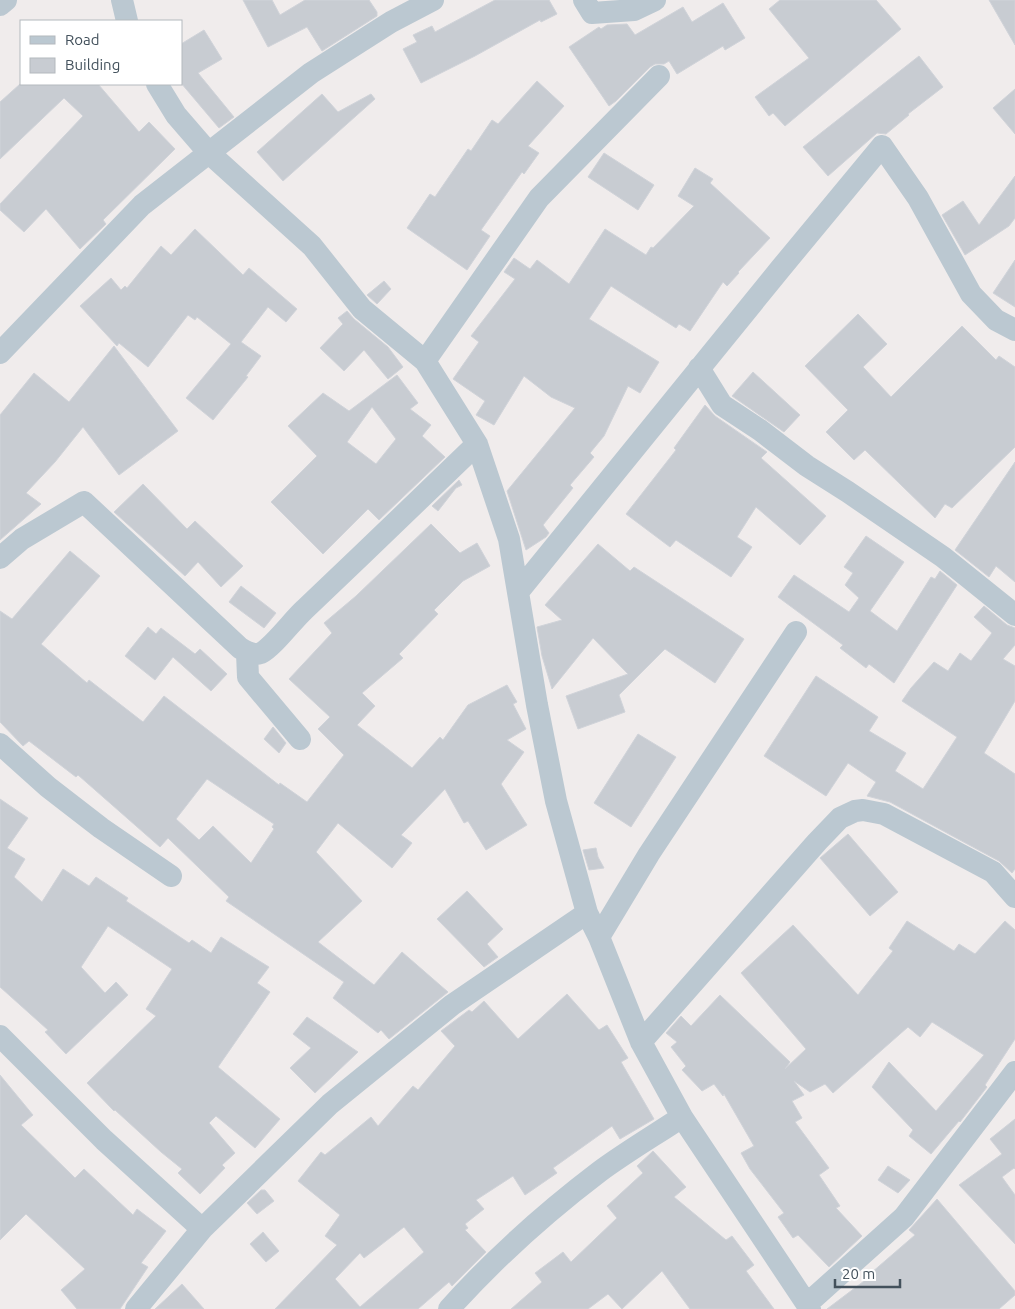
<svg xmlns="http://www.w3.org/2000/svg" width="1015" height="1309" font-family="Ubuntu,sans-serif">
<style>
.building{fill:#c8ccd2;stroke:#d0d3d9;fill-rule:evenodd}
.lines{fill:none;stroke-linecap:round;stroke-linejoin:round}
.minor{stroke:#bbc8d1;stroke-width:22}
</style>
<rect width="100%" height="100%" fill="#f0ecec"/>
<path class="building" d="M243,0H272L280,15L305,0H369L377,12V16L322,51L307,27L268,47Z
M495,0H549L557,14L541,22L540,20L475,56L421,83L403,49L417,42L413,35L432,26L435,32Z
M780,0H876L901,29L785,126L773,113L769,116L755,97L809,58L769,9Z
M989,0H1015V45Z
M723,3L745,38L725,50L723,46L677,74L669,61L664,64H655L650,67L616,101L609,106L569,47L599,27L601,29L607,25L627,24L635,35L683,7L692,22Z
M204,30L222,59L198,73L234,117L219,128L181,83V44Z
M919,56L943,87L908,114L909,115L886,134L877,133L828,176L803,147Z
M537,81L564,106L528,146L539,153L524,174L522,172L481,230L490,236L467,270L407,228L430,194L435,197L468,149L471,151L492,120L498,124Z
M20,84H98L139,132L149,122L175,149L103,220L106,224L80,249L46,209L24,232L0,210V204L83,116L64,98L0,159V102Z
M1015,89V134L993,108Z
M322,94L338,112L371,94L375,99L283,181L257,152Z
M604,153L654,185L638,210L588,177Z
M695,168L713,179L710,183L770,238L738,272L739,273L727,286L723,282L690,331L679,324L676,328L611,286L589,319L659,362L640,393L628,386L604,436L590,453L594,457L570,485L573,488L543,525L549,533L546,537L526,550L507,491L575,408L551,397L524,376L494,425L476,415L485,401L453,379L479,342L471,336L515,279L504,272L514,258L530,269L537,260L569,284L605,229L646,255L651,247L653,248L694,206L678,196Z
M1015,176V218L1009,226L965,255L942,215L963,201L979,225Z
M195,229L243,275L249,268L297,309L286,322L268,307L241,342L261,356L246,376L248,377L213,420L186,398L231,344L197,317L195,320L188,315L148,367L119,343L117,346L80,306L111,278L121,290L125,286L127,288L161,246L171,255Z
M1015,260V307L993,293Z
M384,281L391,289L377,304L367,295Z
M347,311L354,319L388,347L403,367L388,379L364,350L344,371L320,348L343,324L338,318Z
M858,314L887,344L863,367L891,397L962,326L996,360L999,356L1015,367V447L952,508L945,504L935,518L865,450L854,460L826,432L848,410L805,366Z
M114,346L178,431L119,475L83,427L55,462L26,493L41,504L0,540V415L34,373L69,402Z
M753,372L800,415L784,432L732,396Z
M397,375L418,403L410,409L431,425L422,436L445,457L379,520L368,509L323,554L271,502L317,456L288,426L323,393L349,411ZM372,407L396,439L376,464L347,442Z
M705,405L715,416L767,452L761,458L826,516L800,545L756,507L737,537L752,547L731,577L676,540L670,547L626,514L676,450L674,448Z
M1015,462V582L996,566L989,577L955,550Z
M459,480L462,485L456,488L438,511L432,506Z
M143,484L187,529L195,521L243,566L221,587L198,562L185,576L114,512Z
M431,524L460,553L477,543L490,566L463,581L434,610L438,614L399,654L403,658L362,693L375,706L357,725L412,768L440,737L443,740L468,705L507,685L517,702L513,704L526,729L507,740L524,752L501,784L527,825L486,850L468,821L464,823L445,789L401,835L412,843L392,868L338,823L316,852L362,901L318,942L374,985L402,952L448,992L389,1039L381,1030L378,1033L333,998L344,982L226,901L229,897L168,838L160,847L78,775L76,777L29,741L23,746L0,722V611L12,619L70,551L100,576L41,644L87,683L89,680L143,722L164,696L279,785L280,783L307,802L344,755L318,729L330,717L289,679L332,633L324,623L356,596ZM207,779L274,824L272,827L274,829L251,863L213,826L199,840L176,819Z
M866,536L904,562L870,611L897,631L931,577L935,579L940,571L957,585L894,683L869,664L866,668L840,648L843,645L778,597L794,575L849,612L859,598L845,585L853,573L844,567Z
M598,544L630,571L634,567L744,639L715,683L665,649L619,695L625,712L578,729L566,696L628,674L593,638L552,689L542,656L537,627L562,620L545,605Z
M241,586L276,613L264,628L229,602Z
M984,606L1007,625L1015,628V645L1003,659L1015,666V701L984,753L1015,774V869L1012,873L999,861L958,839L890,802L867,796L876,782L848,763L826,796L764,756L816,676L878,717L869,731L906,753L895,771L923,789L957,737L902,701L911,688L934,662L948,671L960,653L971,661L992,633L974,617Z
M148,627L156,634L161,628L195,654L200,649L227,674L211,691L173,657L155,680L125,656Z
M273,727L286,743L279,753L264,739Z
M638,734L676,757L631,827L594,803Z
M0,799L28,818L7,848L25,859L14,877L42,902L63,869L89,886L96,877L128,898L126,901L189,943L192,940L211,953L221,937L269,967L257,983L270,992L218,1067L280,1119L255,1148L216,1116L209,1123L235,1153L222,1165L225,1168L200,1194L178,1173L182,1169L161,1152L115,1110L114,1111L87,1083L156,1016L146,1009L172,969L108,926L81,967L105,993L116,982L128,995L66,1054L45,1032L48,1030L0,987Z
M848,834L898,892L870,916L820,858Z
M596,848L598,857L604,868L589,870L583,850Z
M467,891L503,929L487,944L498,957L484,967L437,919Z
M907,921L954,951L959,944L975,954L1005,921L1015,930V1039L985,1085L987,1087L960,1122L959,1121L931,1154L909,1136L913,1130L872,1087L889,1062L936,1111L984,1055L932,1022L920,1037L908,1027L833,1093L825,1084L810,1092L794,1081L804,1095L792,1101L802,1118L795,1122L829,1168L819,1175L840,1206L836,1208L862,1236L829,1267L798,1235L793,1238L778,1217L784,1213L750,1169L741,1153L754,1146L724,1094L723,1096L714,1084L702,1091L682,1070L686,1066L671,1047L677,1042L666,1033L681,1016L691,1026L720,995L790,1062L785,1069L806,1049L741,973L793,925L858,995L893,951L889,948Z
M567,994L599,1030L607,1025L628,1058L621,1062L654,1119L620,1139L612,1126L553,1168L557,1173L525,1195L513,1176L476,1200L484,1209L465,1224L468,1228L465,1230L486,1252L452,1286L449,1282L418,1309H275L337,1245L325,1236L340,1215L298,1181L321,1152L325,1155L371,1117L378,1126L413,1086L418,1090L455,1046L441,1031L469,1010L472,1012L484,1001L518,1039ZM404,1227L424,1252L360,1307L335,1279L360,1253L364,1258Z
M307,1017L358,1052L315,1093L290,1068L311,1048L293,1034Z
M0,1075L33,1115L21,1125L75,1178L84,1169L133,1215L137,1209L166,1231L141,1263L148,1267L120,1309H77L61,1290L85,1269L26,1214L0,1240Z
M1015,1119V1169L1014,1168L1002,1177L1015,1195V1244L959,1185L1002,1154L990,1139Z
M653,1151L686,1187L674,1197L726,1240L732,1236L754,1265L746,1271L774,1309H690L662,1271L622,1309L608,1294L588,1309H511L542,1282L535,1273L563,1252L571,1262L617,1218L607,1206L643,1173L637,1166Z
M888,1166L910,1180L898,1193L878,1180Z
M261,1190H265L274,1201L257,1214L247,1203Z
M937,1199L1015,1291V1295L999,1309H827L872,1275L871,1273L915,1235L909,1230Z
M263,1232L279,1251L266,1262L250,1244Z
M182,1284L204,1309H155Z"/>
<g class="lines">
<path class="minor" d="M122,0L127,21
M584,0L592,13L634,10L655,0
M0,5L6,0
M157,84L176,115L208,152L312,246L362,309L425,361L477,444L509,539L537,705L556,801L587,913L599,937L641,1042L682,1117L810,1309
M0,353L142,205L311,73L391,22L433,0
M425,361L539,198L659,76
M699,368L722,405L760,430L807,466L848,492L943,557L1015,615
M0,558L22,539L84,502L240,648C246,652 253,656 261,653C273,647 293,620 304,610C362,555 420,499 477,444
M518,592L781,268L882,146L918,198L971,294L996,320L1015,330
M247,653L248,677L300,739
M0,744L48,787L101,828L171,876
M599,937L649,854L796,632
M0,1036L104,1140L202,1229
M641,1042L817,842L840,818L855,811L863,810L884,814L993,872L1015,897
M807,1304L904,1217L1015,1072
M136,1309L202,1229L330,1104L452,1005L587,913
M449,1309C494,1259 545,1213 599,1172C626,1152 655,1135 682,1117"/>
</g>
<rect x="20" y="20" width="162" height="65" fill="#ffffff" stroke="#b4b9be"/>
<rect x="30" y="36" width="25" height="8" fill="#bbc8d1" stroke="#b4b9be"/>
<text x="65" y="45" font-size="15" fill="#43515c">Road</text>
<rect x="30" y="58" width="25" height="15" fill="#c8ccd2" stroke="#b4b9be"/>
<text x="65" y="70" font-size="15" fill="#43515c">Building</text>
<path d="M835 1279v8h65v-8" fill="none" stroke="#43515c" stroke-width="2.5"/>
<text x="842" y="1279" font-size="15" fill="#43515c" stroke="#ffffff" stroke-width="4" paint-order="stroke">20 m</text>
</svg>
